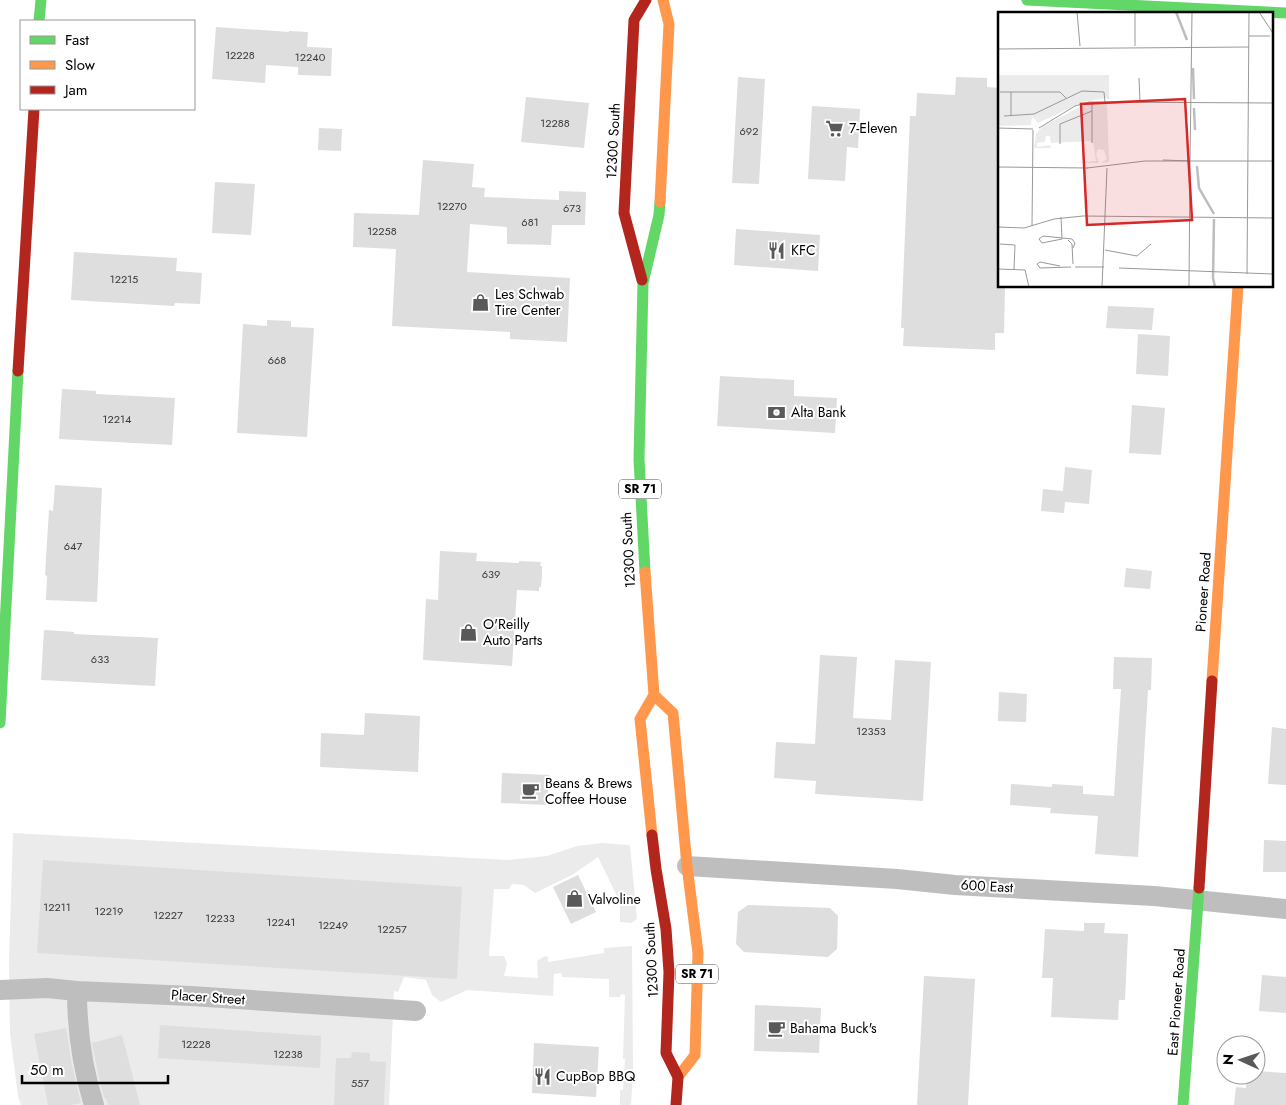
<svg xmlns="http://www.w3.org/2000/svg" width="1286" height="1105" font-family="Jost,sans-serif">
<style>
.green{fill:#ebebeb}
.building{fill:#dedede}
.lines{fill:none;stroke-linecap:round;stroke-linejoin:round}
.street{stroke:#bebebe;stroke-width:20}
.fast{stroke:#63d668;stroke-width:11}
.slow{stroke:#ff974d;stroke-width:11}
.jam{stroke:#b3261e;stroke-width:11}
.labels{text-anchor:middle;stroke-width:4;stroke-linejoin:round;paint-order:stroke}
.number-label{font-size:11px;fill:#383838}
.shield{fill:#fff;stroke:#4c4c4c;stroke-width:1}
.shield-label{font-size:12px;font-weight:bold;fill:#000}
.poi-label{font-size:14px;fill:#000;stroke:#fff;text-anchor:start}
.street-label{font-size:14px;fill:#000;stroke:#fff}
.inset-river{fill:none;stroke:#bdbdbd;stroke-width:2.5}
.inset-road{fill:none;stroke:#999;stroke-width:1}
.view{fill:#d62828;fill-opacity:0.15;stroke:#d62828;stroke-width:2.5}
.inset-edge{fill:none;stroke:#000;stroke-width:2.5}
</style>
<rect width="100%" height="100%" fill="#fff"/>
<path class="green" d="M13,833L508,860L547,856L577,846L602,843L628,845L630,846L637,919L631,923L620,922V902L598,857L572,875L535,893L524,885L512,884L509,889H494L489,956H504L507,964L504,976L538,978L537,961L545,956L548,957V962L604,953V948L632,946L633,1072L631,1105H620V1090H623L625,1059H623L625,995L621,994L620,997H609V979L562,977L561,973L554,974L553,996L467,990L441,1002L432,995L426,980L404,977L398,992L394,991L389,1105H21L18,1096L10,1033L9,961Z"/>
<path class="building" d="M216,27L289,32V31L308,32L307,47L332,48L331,76L298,75V67L266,65L265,83L212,79Z
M738,77L765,79L759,184L732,183Z
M956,77L987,78V87L1000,88V286H1005L1004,333H995V350L903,346L904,328H901L910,116H916L917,93L955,95Z
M526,97L589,103L584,148L521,142Z
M812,106L860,109L858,148L847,147L845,181L808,179Z
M319,128L342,129L341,151L318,150Z
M423,160L474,164L472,187L485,188L484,197L559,200V191L586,192L585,225H552L551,245L507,244V227L470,224L467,272L570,278L567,342L510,339V332L392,326L396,249L353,247L354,213L419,215Z
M215,182L255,184L251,235L212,233Z
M736,229L820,235L818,271L734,265Z
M74,252L177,258L176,271L202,273L200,304L175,303L174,306L71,300Z
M1108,306L1154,308L1152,330L1106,328Z
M267,320L291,321V327L314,328L307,437L237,433L243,324L267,326Z
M1138,334L1170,336L1168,376L1136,374Z
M720,376L794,380V396L837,398L835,433L717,426Z
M62,389L96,391V394L175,398L172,445L59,439Z
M1132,405L1165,408L1161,455L1129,453Z
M1065,467L1092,470L1089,504L1065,502L1064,513L1041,511L1043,489L1063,491Z
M55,485L102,488L97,602L46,600L47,576L45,575L49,510L53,511Z
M440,551L477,553L476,561L519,563V561L541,562L540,566H542V576L541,587H539V591L517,590L512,666L423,660L426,599L438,600Z
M1126,568L1152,571L1150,589L1124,587Z
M44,630L74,632V634L158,638L155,686L41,680Z
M820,655L857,657L853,718L891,720L895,660L931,662L923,801L815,794L816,781L774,778L776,742L815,744Z
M1114,657L1152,658L1151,690H1148L1138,857L1095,854L1098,816L1050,813L1051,808L1010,805L1011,784L1052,787V784L1083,786V794L1114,796L1121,689H1113Z
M999,692L1027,694L1026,722L998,721Z
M365,713L420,716L418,772L320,767L321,733L364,735Z
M1272,727L1286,729V785L1268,784Z
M502,773L549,775L547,805L501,803Z
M1264,840L1286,841V872H1263Z
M43,860L462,887L457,979L37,953Z
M578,875L596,912L571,924L553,887Z
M748,905L830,908L838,916L837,949L828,957L744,952L736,944L738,912Z
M1084,923H1105L1104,933L1128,934L1125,1000H1119L1118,1020L1051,1017L1053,978H1042L1045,929L1084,931Z
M1262,975L1286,977V1013L1259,1011Z
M924,976L975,979L968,1105H917Z
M755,1005L821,1008L819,1053L754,1051Z
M160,1025L321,1036L320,1068L158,1058Z
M66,1028L72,1065L81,1103L70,1105H48L34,1034Z
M122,1035L128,1058L140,1105H108L106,1098H104L98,1074L92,1043Z
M534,1043L599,1047L596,1097L532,1093Z
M352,1052L370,1053V1061L386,1062L384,1105H334L336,1058H351Z
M1256,1071L1286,1073V1105H1234L1236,1087L1246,1088L1247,1075H1256Z"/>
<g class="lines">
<path class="street" d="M687,866L897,879L955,885L1154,896L1286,909
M0,990L47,988L77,991L191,996L416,1011
M77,991C77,1031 82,1067 94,1105"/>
<path class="fast" d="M1027,0L1286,13
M39,21L41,0
M645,572L639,459L643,283L659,215L660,202
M0,723L18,371
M1183,1105L1199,888"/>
<path class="slow" d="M660,202L669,24L663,0
M645,572L654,695L640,719L652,835
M1212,681L1238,286
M654,695L673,713L687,866L698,953L695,1055L678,1077"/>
<path class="jam" d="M642,280L624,213L634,20L646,0
M18,371L34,109
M652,835L656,869L666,929L669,972L666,1053L678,1077L676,1105
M1199,888L1212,681"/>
</g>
<defs>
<symbol id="supermarket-bare" viewBox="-9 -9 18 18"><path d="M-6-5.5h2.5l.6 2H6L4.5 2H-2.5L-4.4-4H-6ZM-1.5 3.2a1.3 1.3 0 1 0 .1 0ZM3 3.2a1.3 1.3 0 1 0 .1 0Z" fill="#595959" stroke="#fff" stroke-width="2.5" paint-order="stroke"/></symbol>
<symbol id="restaurant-bare" viewBox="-9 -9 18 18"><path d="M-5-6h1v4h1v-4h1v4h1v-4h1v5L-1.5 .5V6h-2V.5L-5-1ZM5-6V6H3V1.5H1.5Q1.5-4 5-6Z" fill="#595959" stroke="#fff" stroke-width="2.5" paint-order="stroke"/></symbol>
<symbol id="shop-bare" viewBox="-9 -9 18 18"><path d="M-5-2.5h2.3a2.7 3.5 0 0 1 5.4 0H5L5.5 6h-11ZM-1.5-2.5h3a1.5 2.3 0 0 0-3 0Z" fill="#595959" stroke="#fff" stroke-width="2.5" paint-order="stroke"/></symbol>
<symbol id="bank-bare" viewBox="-9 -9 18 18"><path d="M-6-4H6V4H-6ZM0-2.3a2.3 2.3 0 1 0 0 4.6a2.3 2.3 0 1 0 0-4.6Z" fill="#595959" stroke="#fff" stroke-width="2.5" paint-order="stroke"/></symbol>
<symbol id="cafe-bare" viewBox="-9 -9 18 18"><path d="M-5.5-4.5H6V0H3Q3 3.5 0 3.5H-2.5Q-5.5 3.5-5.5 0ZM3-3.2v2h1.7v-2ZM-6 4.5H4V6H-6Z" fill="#595959" stroke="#fff" stroke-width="2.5" paint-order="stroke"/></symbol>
</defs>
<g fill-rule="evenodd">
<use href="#supermarket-bare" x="822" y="116" width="25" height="25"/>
<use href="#restaurant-bare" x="764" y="238" width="25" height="25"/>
<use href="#shop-bare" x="468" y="290" width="25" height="25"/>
<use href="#bank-bare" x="764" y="400" width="25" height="25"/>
<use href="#shop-bare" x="456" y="620" width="25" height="25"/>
<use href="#cafe-bare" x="518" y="778" width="25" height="25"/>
<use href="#shop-bare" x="562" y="886" width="25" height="25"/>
<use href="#cafe-bare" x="764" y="1016" width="25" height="25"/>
<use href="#restaurant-bare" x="530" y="1064" width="25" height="25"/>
</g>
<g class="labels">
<g class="number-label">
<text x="240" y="59">12228</text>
<text x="310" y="61">12240</text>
<text x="555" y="127">12288</text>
<text x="749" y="135">692</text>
<text x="452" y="210">12270</text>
<text x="572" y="212">673</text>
<text x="530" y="226">681</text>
<text x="382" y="235">12258</text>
<text x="124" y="283">12215</text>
<text x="277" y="364">668</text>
<text x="117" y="423">12214</text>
<text x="73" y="550">647</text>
<text x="491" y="578">639</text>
<text x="100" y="663">633</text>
<text x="871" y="735">12353</text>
<text x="57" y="911">12211</text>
<text x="109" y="915">12219</text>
<text x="168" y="919">12227</text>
<text x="220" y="922">12233</text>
<text x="281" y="926">12241</text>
<text x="333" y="929">12249</text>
<text x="392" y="933">12257</text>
<text x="196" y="1048">12228</text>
<text x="288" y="1058">12238</text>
<text x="360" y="1087">557</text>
</g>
<g class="shield">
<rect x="619" y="479.5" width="42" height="19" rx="4"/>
<rect x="676" y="964.5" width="42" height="19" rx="4"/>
</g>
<g class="shield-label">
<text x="640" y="493">SR 71</text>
<text x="697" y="978">SR 71</text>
</g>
<g class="poi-label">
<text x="849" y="133">7-Eleven</text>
<text x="791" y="255">KFC</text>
<text x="495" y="299">Les Schwab<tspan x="495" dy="16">Tire Center</tspan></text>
<text x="791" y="417">Alta Bank</text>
<text x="483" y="629">O'Reilly<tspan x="483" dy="16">Auto Parts</tspan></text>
<text x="545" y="788">Beans &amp; Brews<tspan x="545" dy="16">Coffee House</tspan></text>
<text x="588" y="904">Valvoline</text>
<text x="790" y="1033">Bahama Buck's</text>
<text x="556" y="1081">CupBop BBQ</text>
</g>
<g class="street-label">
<text transform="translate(613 141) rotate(-87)" y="5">12300 South</text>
<text transform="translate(628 550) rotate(-93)" y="5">12300 South</text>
<text transform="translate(1203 592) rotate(-86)" y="5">Pioneer Road</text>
<text transform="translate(987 886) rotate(3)" y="5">600 East</text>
<text transform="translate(651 960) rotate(-93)" y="5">12300 South</text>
<text transform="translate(208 997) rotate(4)" y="5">Placer Street</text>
<text transform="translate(1176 1002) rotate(-86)" y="5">East Pioneer Road</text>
</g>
</g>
<g transform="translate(998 12)">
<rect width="275" height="275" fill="#fff"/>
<path d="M0,63H111V88L108,86L85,90L40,111L34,104L33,113L0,114ZM109,92L111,150L103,151L109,147L106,138L100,137L98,142L101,151H76L98,149L95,129L53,131L52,124H48L47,130L39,131V135L52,133L53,136H36L38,122L45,114L84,94Z" fill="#ebebeb"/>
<path class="inset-river" d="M178,0L189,28M195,56L196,87M196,96L197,118M199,154L201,176L216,202M216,207L215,266L217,275"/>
<path class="inset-road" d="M79,0L82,34M137,0V34M261,0L275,21M251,24H272M0,37L251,35M141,66L142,90M2,80H62L68,86M94,90V131M6,104L36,102L84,79L106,80L107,90M13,104V80M0,116L35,117M41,116L77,94L91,90L275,91M62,132V112L94,99M165,148L192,149M192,149L194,0M0,155L90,156M89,156L147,149H275M63,205L64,227M34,214L35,118M0,215L26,216L56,207L85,204L275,206M64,227L44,231L41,227L45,224L74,227L77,231L75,236M70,228L74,232L75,252M2,232L17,233L16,257M107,238L139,244L153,232M62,254L42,250L39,252L42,256L73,255M77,255H106M121,256L275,262M0,257L27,258L31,275M249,262L251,0M104,275L109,156M191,275L192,149"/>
<path class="view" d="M187,87L194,208L89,213L83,92Z"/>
<rect width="275" height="275" class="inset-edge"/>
</g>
<rect x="20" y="20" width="175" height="90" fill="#ffffff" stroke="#999999"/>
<rect x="30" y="36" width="25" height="8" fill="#63d668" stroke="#999999"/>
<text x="65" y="45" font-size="15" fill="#000000">Fast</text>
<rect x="30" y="61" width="25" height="8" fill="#ff974d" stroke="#999999"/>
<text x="65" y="70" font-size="15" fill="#000000">Slow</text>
<rect x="30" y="86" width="25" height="8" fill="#b3261e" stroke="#999999"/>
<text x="65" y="95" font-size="15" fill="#000000">Jam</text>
<g transform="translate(1241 1060) rotate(273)"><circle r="24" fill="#ffffff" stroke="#999999"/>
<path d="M0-4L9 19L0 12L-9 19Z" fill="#595959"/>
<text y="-8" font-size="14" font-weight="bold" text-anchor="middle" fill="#000000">N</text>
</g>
<path d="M22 1075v8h146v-8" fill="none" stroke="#000000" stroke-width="2.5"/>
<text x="30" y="1075" font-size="15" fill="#000000" stroke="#ffffff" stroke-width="4" paint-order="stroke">50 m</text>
</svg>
